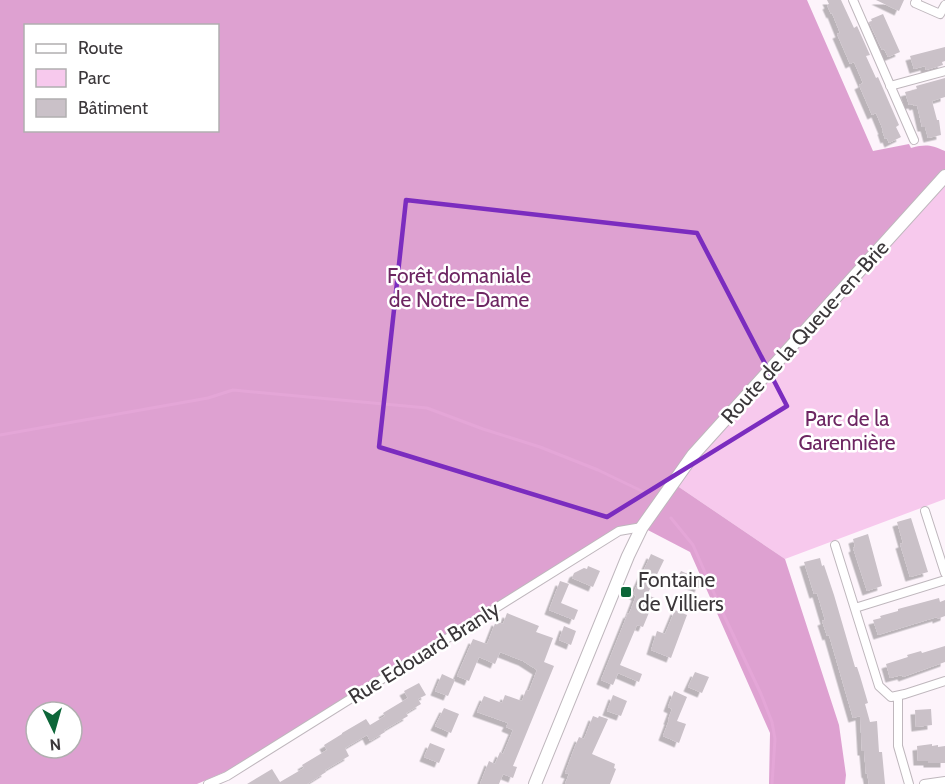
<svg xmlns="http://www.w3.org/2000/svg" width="945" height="784" font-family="Cabin,sans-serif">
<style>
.green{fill:#f7c9ed}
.forest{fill:#dea1d1;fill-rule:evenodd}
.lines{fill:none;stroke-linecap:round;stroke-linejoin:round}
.stream{stroke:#e4a6d7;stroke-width:3}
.building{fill:#cac1c8;filter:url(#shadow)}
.minor-casing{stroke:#bfb7bd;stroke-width:10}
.secondary-casing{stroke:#bfb7bd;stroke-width:14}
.minor{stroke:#fff;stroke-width:8}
.secondary{stroke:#fff;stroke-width:12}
.marked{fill:none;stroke:#7b2cbf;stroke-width:4.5;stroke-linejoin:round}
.poi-dot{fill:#0d6639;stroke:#fff;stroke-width:2}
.labels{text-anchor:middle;stroke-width:5;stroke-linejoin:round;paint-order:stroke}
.park-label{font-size:21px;fill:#6d2662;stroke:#fff}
.street-label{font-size:21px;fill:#3b373a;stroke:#fff}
.poi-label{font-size:21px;fill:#3b373a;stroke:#fff;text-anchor:start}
</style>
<defs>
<filter id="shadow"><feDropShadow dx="-4.5" dy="4.5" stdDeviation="0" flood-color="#0004"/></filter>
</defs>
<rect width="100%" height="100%" fill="#fdf4fb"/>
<path class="green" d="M945,176V499L785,559L673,483Z"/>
<path class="forest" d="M0,0H807L873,151L909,144L911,148C927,144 930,145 945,151V176L673,483L785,559L839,725L846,775L845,784H769L770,733L690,552L642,527L619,529L227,771L197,784H0ZM26,26H218V130H26ZM36,712H72V748H36Z"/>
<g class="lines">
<path class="stream" d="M0,435L208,398L233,390L427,408L483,429L540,447L598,470L648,494
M671,518L693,545L721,609L761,694L772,722L775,739L772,784"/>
</g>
<path class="building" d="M827,0H841L854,28L857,26L870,55L866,56L876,78L878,77L899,125L896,127L901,137L889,143L887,138L885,139L882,130H883L876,113L872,115L859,85L863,83L854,62L850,64L837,34L840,33L832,13L831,14L827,5L829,4Z
M876,0H904L899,11Z
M883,14L900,52L888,57L884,49L882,50L869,22L872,21L871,19Z
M945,47V61L942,62L943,65L926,70L925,66L914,69L910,56Z
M945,78V97L932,101L937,120H939L941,135L928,138L925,127H922L917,105L914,106L913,104L909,105L905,92L917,89L916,86Z
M911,518L928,572L910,577L900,544L903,543L897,522Z
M868,534L882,586L867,591L853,548L855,547L853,539Z
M651,554L664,560L647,595L655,598L643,627L637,625L620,665L642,674L639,682L618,673L613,685L601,680L628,613L629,614L636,596L633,594Z
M820,558L822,566L824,565L834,595L855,667H857L860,676L868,703L865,704L870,722L877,721L879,752H882L885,784H869L867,773L866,774L864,751H862L860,716L853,718L829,635L827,636L822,621L825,620L817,593L814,594L804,562Z
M588,566L600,571L593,587L572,578L574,573L584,568L587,569Z
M681,571L702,580L699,588L677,579Z
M560,581L569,584L561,603L578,610L574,620L549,610Z
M939,598L940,602L945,600V616L937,619V617L878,635L873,620L881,618L880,616L898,611V609Z
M675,610L687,615L671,658L651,650L657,631L665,634Z
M507,613L539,626L536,632L553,638L544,662L554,666L513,766L517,767L513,778L503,774L499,784H480L489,761L495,764L500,752L503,754L513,730L506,727L508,723L477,712L484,696L502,703L505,695L522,701L526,690L529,691L537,670L523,661L500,652L495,664L479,657L469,681L457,676L473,639L487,644L496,621L503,624Z
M564,626L576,631L571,645L559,640Z
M945,646V662L903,677L902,675L890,678L886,664L908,657L907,655L921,651L922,653Z
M695,672L709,677L702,693L688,687Z
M442,674L455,680L448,696L435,691Z
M419,683L426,695L418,699L421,704L406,713L408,716L384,730L385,732L370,741L367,735L345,748L349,756L325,770L326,772L307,784H247L272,769L280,782L304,768L302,765L327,750L324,745L342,734V733L366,719L370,725L385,716L383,713L408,698L404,691Z
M674,691L687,697L677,721L686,724L679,743L663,736L669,720H668L672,709L668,707Z
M613,695L627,701L621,716L607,711Z
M444,708L459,714L451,733L435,726Z
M931,709L932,725L916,727L915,710Z
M593,716L598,718L599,716L608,719L592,754L615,764L614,768L616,769L610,784H565L569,774L565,773L574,749L579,737L584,739Z
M430,743L445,749L439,763L424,757Z
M932,744V746L938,745V747L945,746V763H928V761H918L917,746Z"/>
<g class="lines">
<defs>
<path id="minor" d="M853,0L914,140
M917,0L915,3L940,14L945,5
M890,86L945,71
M925,511L945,573
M835,545L879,686L891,697L905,694L945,681
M855,608L945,580
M898,696V746L909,784
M208,784L227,776L619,531L642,527
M924,784L945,781"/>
<path id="secondary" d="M535,784L628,556L642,527L693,455L945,176"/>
</defs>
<use href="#minor" class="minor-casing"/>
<use href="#secondary" class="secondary-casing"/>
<use href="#minor" class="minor"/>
<use href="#secondary" class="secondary"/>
</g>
<path class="marked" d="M406,200L697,233L787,406L607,517L379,447Z"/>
<rect class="poi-dot" x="620" y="586" width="12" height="12" rx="3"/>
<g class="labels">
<g class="park-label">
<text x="459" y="283">Forêt domaniale<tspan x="459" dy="24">de Notre-Dame</tspan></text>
<text x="847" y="426">Parc de la<tspan x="847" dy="24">Garennière</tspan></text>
</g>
<g class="street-label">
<text transform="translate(805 332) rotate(-48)" y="7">Route de la Queue-en-Brie</text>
<text transform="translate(424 653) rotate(-32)" y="7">Rue Edouard Branly</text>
</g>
<g class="poi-label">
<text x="638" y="587">Fontaine<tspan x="638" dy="24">de Villiers</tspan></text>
</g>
</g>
<rect x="24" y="24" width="195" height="108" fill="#ffffff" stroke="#b1afb0" stroke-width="1.5"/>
<rect x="36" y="44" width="30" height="9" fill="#ffffff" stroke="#b1afb0" stroke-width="1.5"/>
<text x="78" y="54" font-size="18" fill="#3b373a">Route</text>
<rect x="36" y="69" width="30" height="18" fill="#f7c9ed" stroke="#b1afb0" stroke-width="1.5"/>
<text x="78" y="84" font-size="18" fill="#3b373a">Parc</text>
<rect x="36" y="99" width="30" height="18" fill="#cac1c8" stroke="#b1afb0" stroke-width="1.5"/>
<text x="78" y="114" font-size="18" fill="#3b373a">Bâtiment</text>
<g transform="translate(54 730) rotate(175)"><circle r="28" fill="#ffffff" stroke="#b1afb0" stroke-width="1.5"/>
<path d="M0-4.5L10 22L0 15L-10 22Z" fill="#0d6639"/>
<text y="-9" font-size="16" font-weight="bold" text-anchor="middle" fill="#3b373a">N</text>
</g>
</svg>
